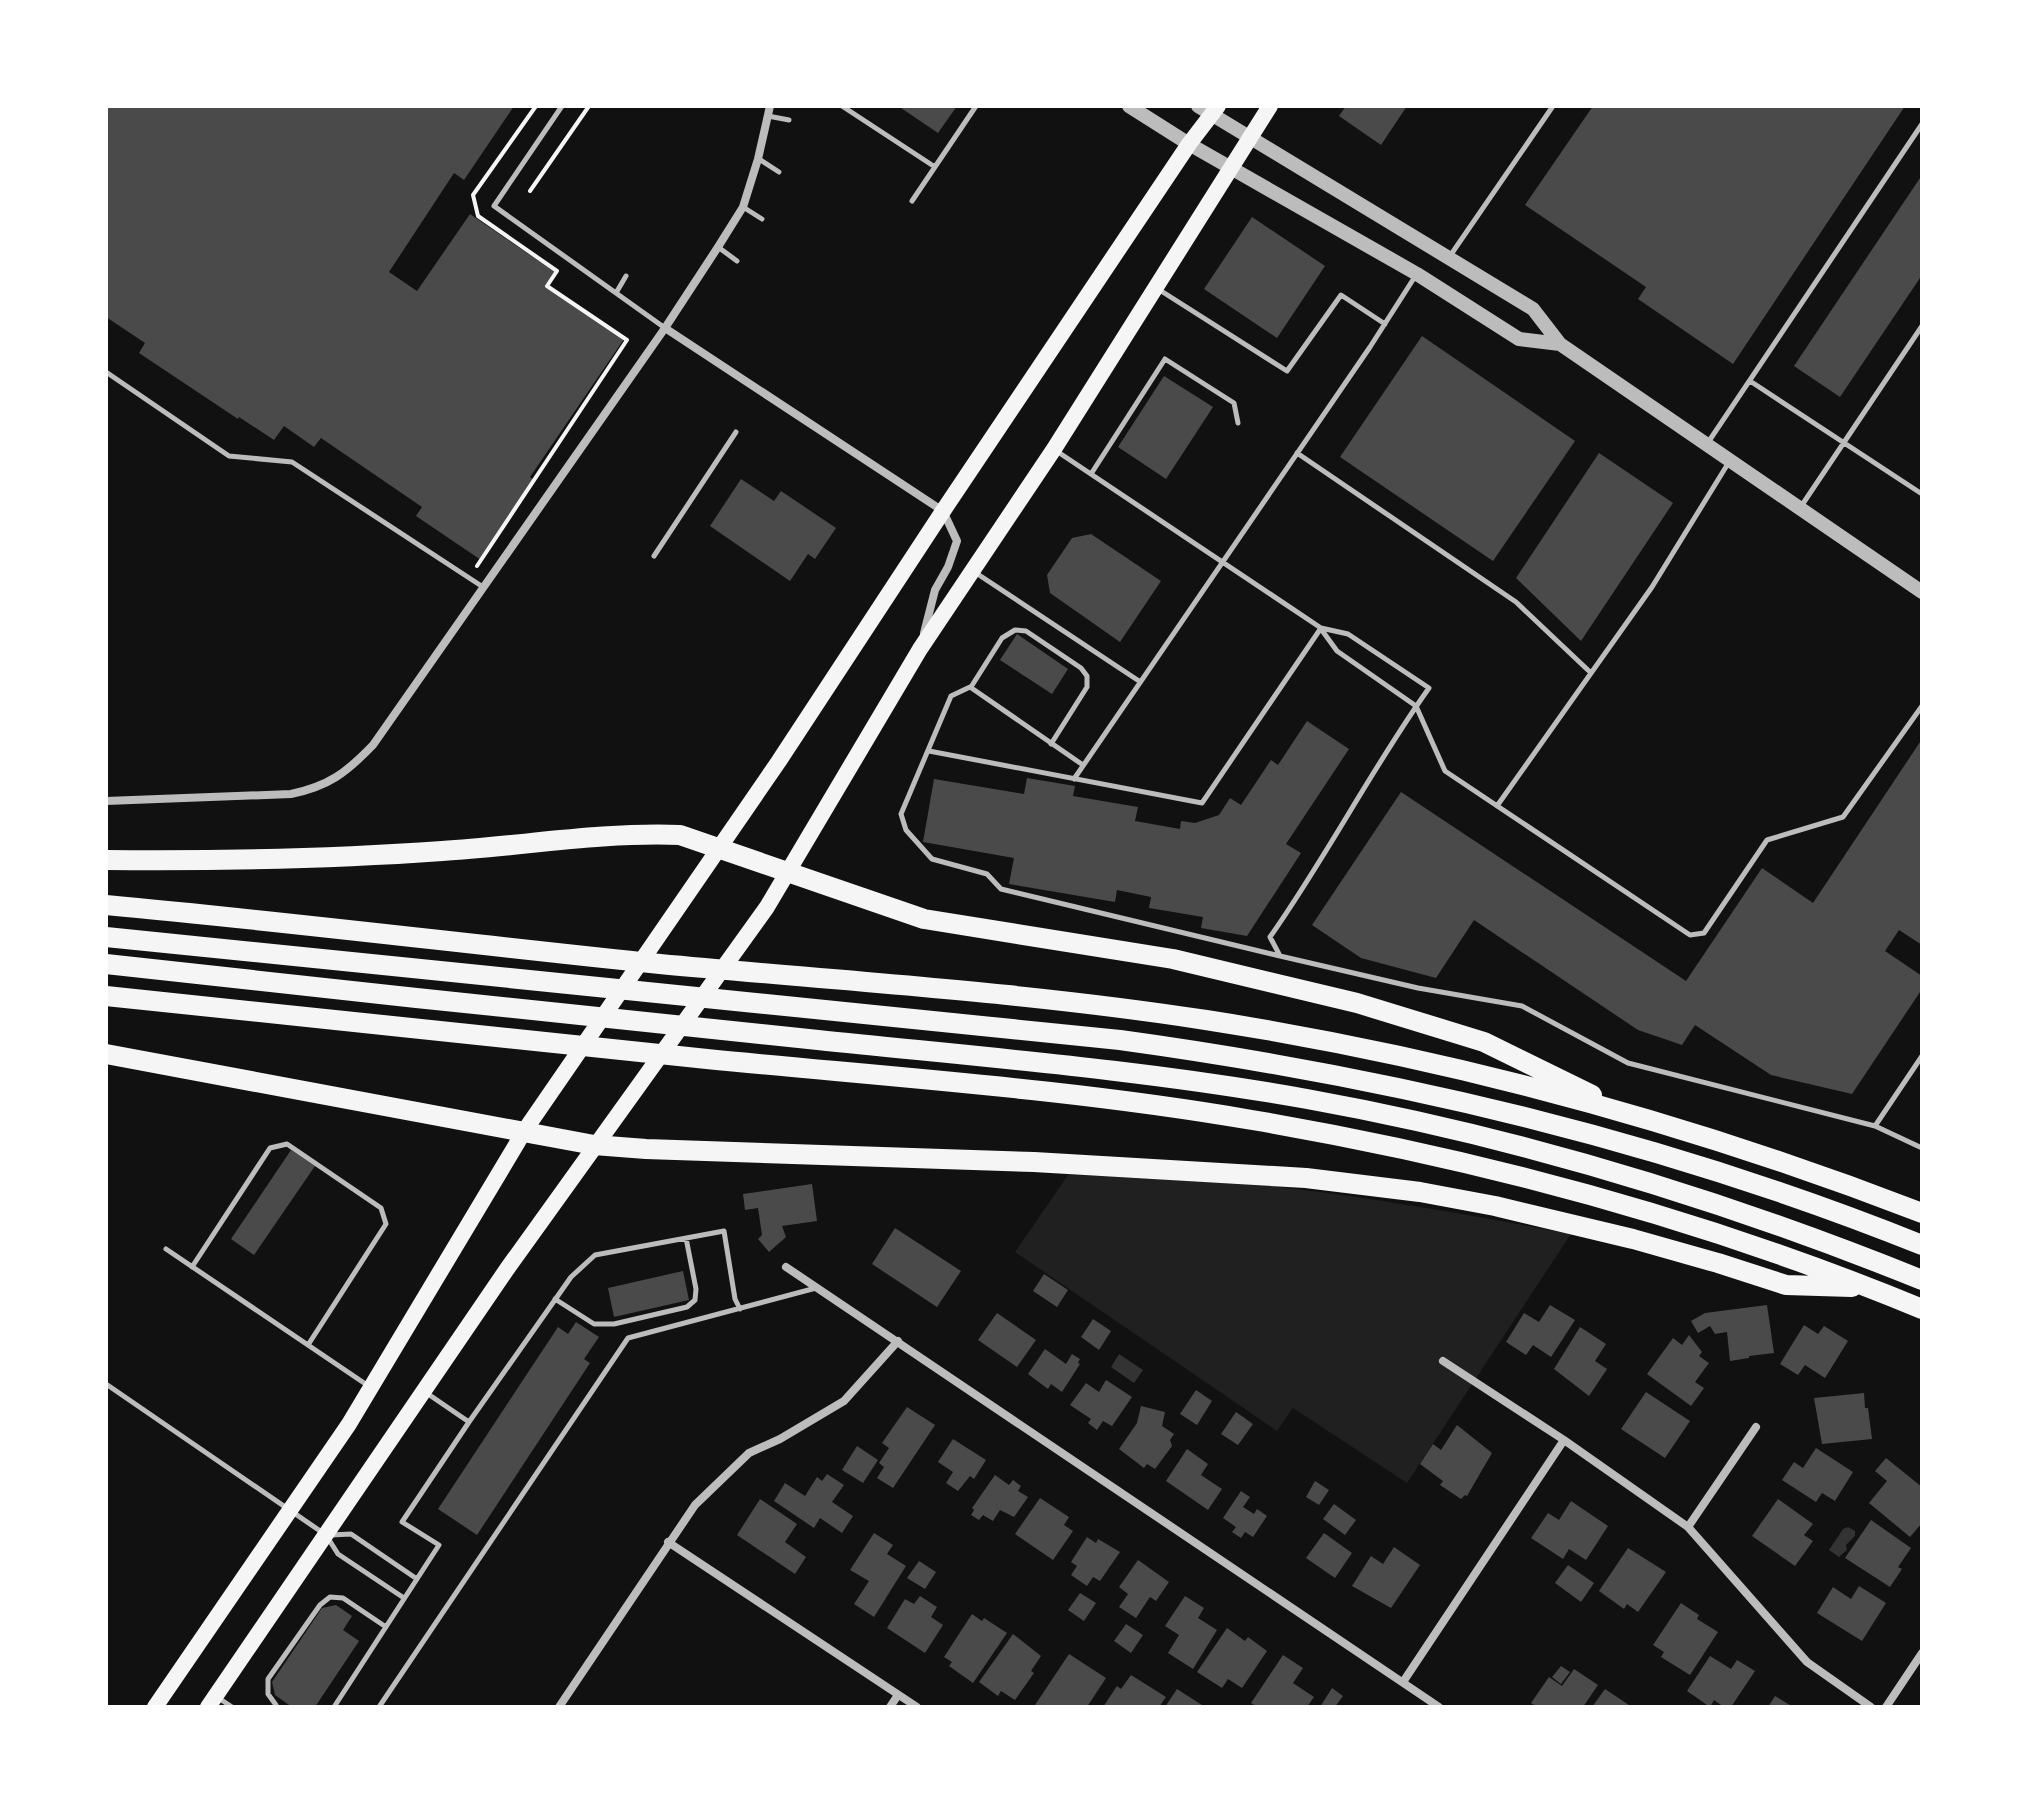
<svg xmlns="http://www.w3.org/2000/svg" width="2028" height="1813" font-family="'Fira Sans',sans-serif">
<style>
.green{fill:#202020}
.water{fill:#333}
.building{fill:#4a4a4a}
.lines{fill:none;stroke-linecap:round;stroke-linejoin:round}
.path{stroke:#f5f5f5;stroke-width:4}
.service{stroke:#bcbcbc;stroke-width:5}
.minor{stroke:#bcbcbc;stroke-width:8}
.tertiary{stroke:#bcbcbc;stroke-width:14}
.primary{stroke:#f5f5f5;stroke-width:16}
.motorway{stroke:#f5f5f5;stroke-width:20}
</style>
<rect width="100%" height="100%" fill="#111"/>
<path class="green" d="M1068,1175C1109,1176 1150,1175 1190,1178C1319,1188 1445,1210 1571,1234L1407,1483L1293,1408L1277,1431L1015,1252Z"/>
<path class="water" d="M1119,1354L1143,1370L1134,1383L1111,1367Z
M1848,1527L1855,1531V1536L1846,1545L1847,1550L1839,1557L1829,1550L1843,1529Z"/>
<path class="building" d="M106,106H514L464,180L454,173L389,272L417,291L470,214L555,272L545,285L624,339L530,477L535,481L481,560L416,516L422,507L321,438L314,447L284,426L274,440L239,417L238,419L139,353L145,343L106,317Z
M898,106H957L938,133Z
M1346,106H1407L1381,145L1339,116Z
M1593,106H1905L1733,364L1638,299L1646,287L1525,205Z
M1920,178L1922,275L1840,397L1794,366Z
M1252,217L1325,266L1277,338L1204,289Z
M1422,336L1575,441L1493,561L1340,457Z
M1164,376L1213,407L1166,479L1118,447Z
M1599,453L1673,503L1581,641L1516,578Z
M741,479L774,501L781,491L836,528L815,559L808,554L790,581L710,526Z
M1091,534L1161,581L1120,642L1050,593L1047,575L1072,538Z
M1017,634L1068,669L1052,694L1000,660Z
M1307,721L1349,749L1286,844L1301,853L1247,936L1201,928L1203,917L1149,908L1151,897L1117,890L1115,902L1009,884L1014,858L923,842L934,779L1024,794L1027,778L1075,786L1073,796L1138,807L1135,821L1180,829L1181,821L1195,823L1219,815L1230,798L1241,805L1271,760L1278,765Z
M1922,739V945L1899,930L1885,951L1922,976V989L1852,1094L1771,1075L1695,1025L1682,1045L1638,1030L1474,920L1436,978L1361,958L1312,925L1401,792L1686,981L1762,868L1813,903Z
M291,1150L315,1166L254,1255L231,1239Z
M812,1184L817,1221L782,1226L786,1237L769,1252L758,1239L762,1235L758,1208L745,1210L743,1194Z
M895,1228L961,1271L937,1307L872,1264Z
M683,1271L689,1300L614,1317L608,1288Z
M1044,1274L1068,1290L1057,1307L1033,1291Z
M1550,1305L1575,1320L1551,1357L1533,1345L1526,1355L1506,1342L1524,1313L1539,1322Z
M1767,1305L1774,1353L1749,1356V1358L1730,1361L1727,1332L1715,1334L1710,1326L1698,1333L1691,1321L1705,1313Z
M997,1313L1036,1340L1017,1367L978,1340Z
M1093,1319L1111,1331L1099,1350L1081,1337Z
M576,1322L599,1337L584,1359L590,1363L477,1535L438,1509L558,1327L568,1334Z
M1804,1325L1818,1334L1824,1326L1848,1341L1825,1378L1805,1365L1798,1375L1780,1364Z
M1580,1327L1606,1344L1595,1361L1607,1369L1589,1396L1554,1369Z
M1689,1335L1702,1352L1699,1356L1709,1363L1695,1382L1704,1388L1691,1406L1647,1374L1673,1338L1682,1345Z
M1045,1349L1066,1364L1072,1354L1080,1359L1078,1363L1080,1364L1062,1392L1051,1384L1048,1389L1028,1374Z
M1106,1380L1132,1397L1112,1426L1103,1421L1097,1430L1088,1423L1091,1419L1070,1405L1086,1383L1099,1392Z
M1196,1390L1212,1401L1197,1425L1180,1414Z
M1646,1392L1690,1421L1665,1458L1621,1429Z
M1864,1393L1865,1408H1868L1872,1439L1822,1444L1814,1398Z
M1141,1406L1165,1412L1162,1426L1174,1434L1170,1440L1172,1446L1155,1469L1147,1464L1144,1468L1119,1449L1137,1423Z
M907,1407L935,1425L893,1488L877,1478L884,1467L879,1463L889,1448L882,1443Z
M1236,1412L1253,1424L1238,1445L1221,1434Z
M1457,1425L1492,1453L1467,1496L1465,1495L1461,1499L1440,1485L1443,1481L1420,1464L1433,1444L1441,1450Z
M953,1439L986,1460L974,1479L970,1476L958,1491L946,1483L953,1472L938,1462Z
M857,1446L878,1460L863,1483L842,1470Z
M1816,1448L1853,1472L1835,1501L1822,1493L1816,1502L1782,1480L1794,1462L1803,1468Z
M1187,1449L1208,1464L1201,1475L1222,1489L1208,1510L1166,1481Z
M1886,1458L1922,1487V1523L1910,1537L1869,1503L1887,1481L1875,1471Z
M827,1474L844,1485L832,1502L853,1516L842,1533L820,1518L814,1528L774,1501L785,1483L805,1496L817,1477L822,1481Z
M995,1475L1009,1485L1013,1480L1021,1486L1018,1491L1028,1497L1014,1517L1000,1510L993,1521L983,1515L979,1520L971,1515L974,1510L972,1508Z
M1315,1481L1329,1490L1319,1505L1306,1497Z
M1241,1491L1250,1497L1243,1507L1254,1514L1257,1509L1267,1516L1253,1537L1245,1532L1241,1538L1232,1532L1236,1527L1223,1518Z
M1040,1498L1069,1517L1064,1525L1073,1531L1053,1560L1015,1534Z
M760,1499L797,1524L785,1542L806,1557L795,1574L737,1535Z
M1778,1499L1813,1524L1804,1535L1813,1541L1795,1566L1752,1536Z
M1571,1501L1608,1526L1586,1560L1569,1549L1563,1559L1531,1538L1548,1513L1559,1520Z
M1334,1504L1356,1520L1345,1535L1323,1519Z
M1871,1520L1911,1548L1898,1567L1902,1569L1890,1587L1845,1558Z
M874,1533L893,1545L887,1554L906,1566L874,1617L854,1604L869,1581L850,1570Z
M1324,1533L1352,1553L1335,1578L1306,1558Z
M1087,1537L1096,1543L1098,1539L1120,1552L1100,1581L1093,1577L1087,1586L1071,1575L1077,1566L1071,1562Z
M1394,1547L1420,1565L1391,1608L1352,1586L1371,1556L1383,1564Z
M1628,1548L1666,1572L1638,1612L1627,1604L1624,1609L1599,1591Z
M1138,1560L1169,1582L1156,1601L1150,1597L1136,1618L1119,1607L1128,1594L1119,1587Z
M919,1561L936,1572L925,1589L907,1578Z
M1568,1565L1594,1583L1581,1602L1555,1583Z
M1859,1586L1886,1603L1862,1641L1817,1613L1833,1587L1851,1599Z
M1080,1593L1096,1603L1084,1621L1068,1610Z
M920,1596L937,1607L931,1617L943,1625L925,1653L887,1628L905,1599L914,1604Z
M1185,1596L1204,1608L1198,1618L1217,1630L1193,1669L1168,1653L1179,1635L1165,1626Z
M1681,1603L1699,1615L1697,1619L1718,1632L1690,1675L1661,1657L1664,1652L1653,1645Z
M336,1605L352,1616L343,1630L359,1641L315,1707H292L275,1695L272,1682L322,1608Z
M972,1614L982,1621L984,1618L1007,1633L973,1683L949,1666L952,1662L944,1657Z
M1126,1624L1143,1635L1131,1653L1114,1641Z
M1227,1628L1245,1641L1248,1637L1267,1651L1242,1688L1228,1679L1222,1688L1197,1672Z
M1013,1634L1041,1656L1031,1671L1034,1673L1015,1700L1001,1691L998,1696L979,1682Z
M1069,1654L1106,1678L1087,1707H1038L1035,1705Z
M1283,1655L1303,1668L1293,1683L1314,1697L1307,1707H1257L1251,1703Z
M1710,1656L1731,1669L1737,1660L1755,1671L1731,1707H1724L1714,1700L1710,1707L1687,1691Z
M1561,1666L1570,1672L1561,1684L1552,1677Z
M1574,1669L1598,1685L1583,1707H1537L1531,1703L1549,1677L1562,1686Z
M1131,1675L1166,1697L1159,1707H1103L1117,1686L1121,1689Z
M1332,1688L1343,1696L1335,1707H1320Z
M1177,1689L1205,1707H1165Z
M1605,1689L1632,1707H1592Z
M1775,1696L1793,1707H1768Z"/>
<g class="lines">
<path class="path" d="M530,191L589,106
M477,566L627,340L547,286L557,271L478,216L473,195L536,106"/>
<path class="service" d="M562,106L494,206L665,328
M842,106L935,167
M768,116L789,120
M759,159L779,172
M912,201L976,106
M743,207L762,219
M718,247L737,261
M1450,256L1553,106
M1158,289L1287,371L1341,295L1385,324
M616,293L626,276
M106,372L229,456L292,462L483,587
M1750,381L1922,494
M1707,444L1922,124
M1055,450L1321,628L1348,634L1429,688C1372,768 1327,856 1270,937L1280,956L1418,988L1522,1006L1628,1063L1875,1126L1922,1056
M1297,453L1516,602L1590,672
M1091,474L1165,359L1234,403L1238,423
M1800,508L1922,326
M654,556L736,432
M976,573L1139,681
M1321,629L1337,651L1416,706L1445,771L1690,935L1704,933L1767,840L1843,817L1922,706
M971,687L1002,638L1015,630L1026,631L1081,668L1087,676V687L1051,744
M929,751L1202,803L1321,628
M1083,765L970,687L951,696L901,814L906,830L932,859L987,874L1001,889L1280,956
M1074,779L1370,347L1416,275
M1497,806L1652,587L1729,462
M1875,1126L1922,1148
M166,1249L370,1387
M192,1267L270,1148L287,1144L381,1208L386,1224L308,1345
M555,1299L594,1324H614L687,1307L695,1300L696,1289L686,1238
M106,1384L326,1535L338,1554L404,1598
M469,1422L571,1277L595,1255L724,1231L735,1299L740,1309
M331,1535L351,1534L417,1579
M220,1699L232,1707
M276,1705L268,1694V1679L320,1605L330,1597L343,1598L386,1627
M334,1707L439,1545L402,1522L469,1422L428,1394
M379,1707L628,1338L816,1288"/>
<path class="minor" d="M665,328L943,511L957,541L948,567L935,590L924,633
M106,801L291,794C329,786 346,773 373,745L665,328L718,247L743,207L758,159L770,106
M786,1267L1439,1707
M1443,1361L1564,1440L1688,1527L1807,1662L1871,1707
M1688,1527L1756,1427
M668,1542L917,1707
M1403,1682L1564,1440
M559,1707L695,1505L749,1453L780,1439L844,1401L898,1341
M890,1707L898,1695
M1886,1707L1922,1653"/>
<path class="tertiary" d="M1129,106L1189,144L1417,274L1519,339L1560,344
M1198,106L1533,309L1560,344L1922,592"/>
<path class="primary" d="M155,1707L349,1424L525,1130L779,761L943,511L1189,144L1218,106
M208,1707L507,1269L767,907L920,649L1054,449L1270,106"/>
<path class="motorway" d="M106,860C218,861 331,859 442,851C522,846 601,832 680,835L924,919L1173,959L1357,1003L1484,1042L1592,1095
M106,905C291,922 475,945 660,964C842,981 1025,992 1206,1020C1450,1058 1692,1124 1922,1213
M106,937L1120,1040C1396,1078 1663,1141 1922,1245
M106,964C343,991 581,1015 818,1040C981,1057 1146,1070 1307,1099C1518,1137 1724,1200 1922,1280
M106,996C306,1016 507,1039 707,1059C889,1077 1072,1089 1252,1120C1481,1159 1707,1220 1922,1309
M106,1054L594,1145L646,1149L1034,1162L1306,1178L1420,1192L1495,1206L1633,1239L1718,1263L1786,1285L1852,1287"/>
</g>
<rect width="2028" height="1813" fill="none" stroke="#ffffff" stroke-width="216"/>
</svg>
